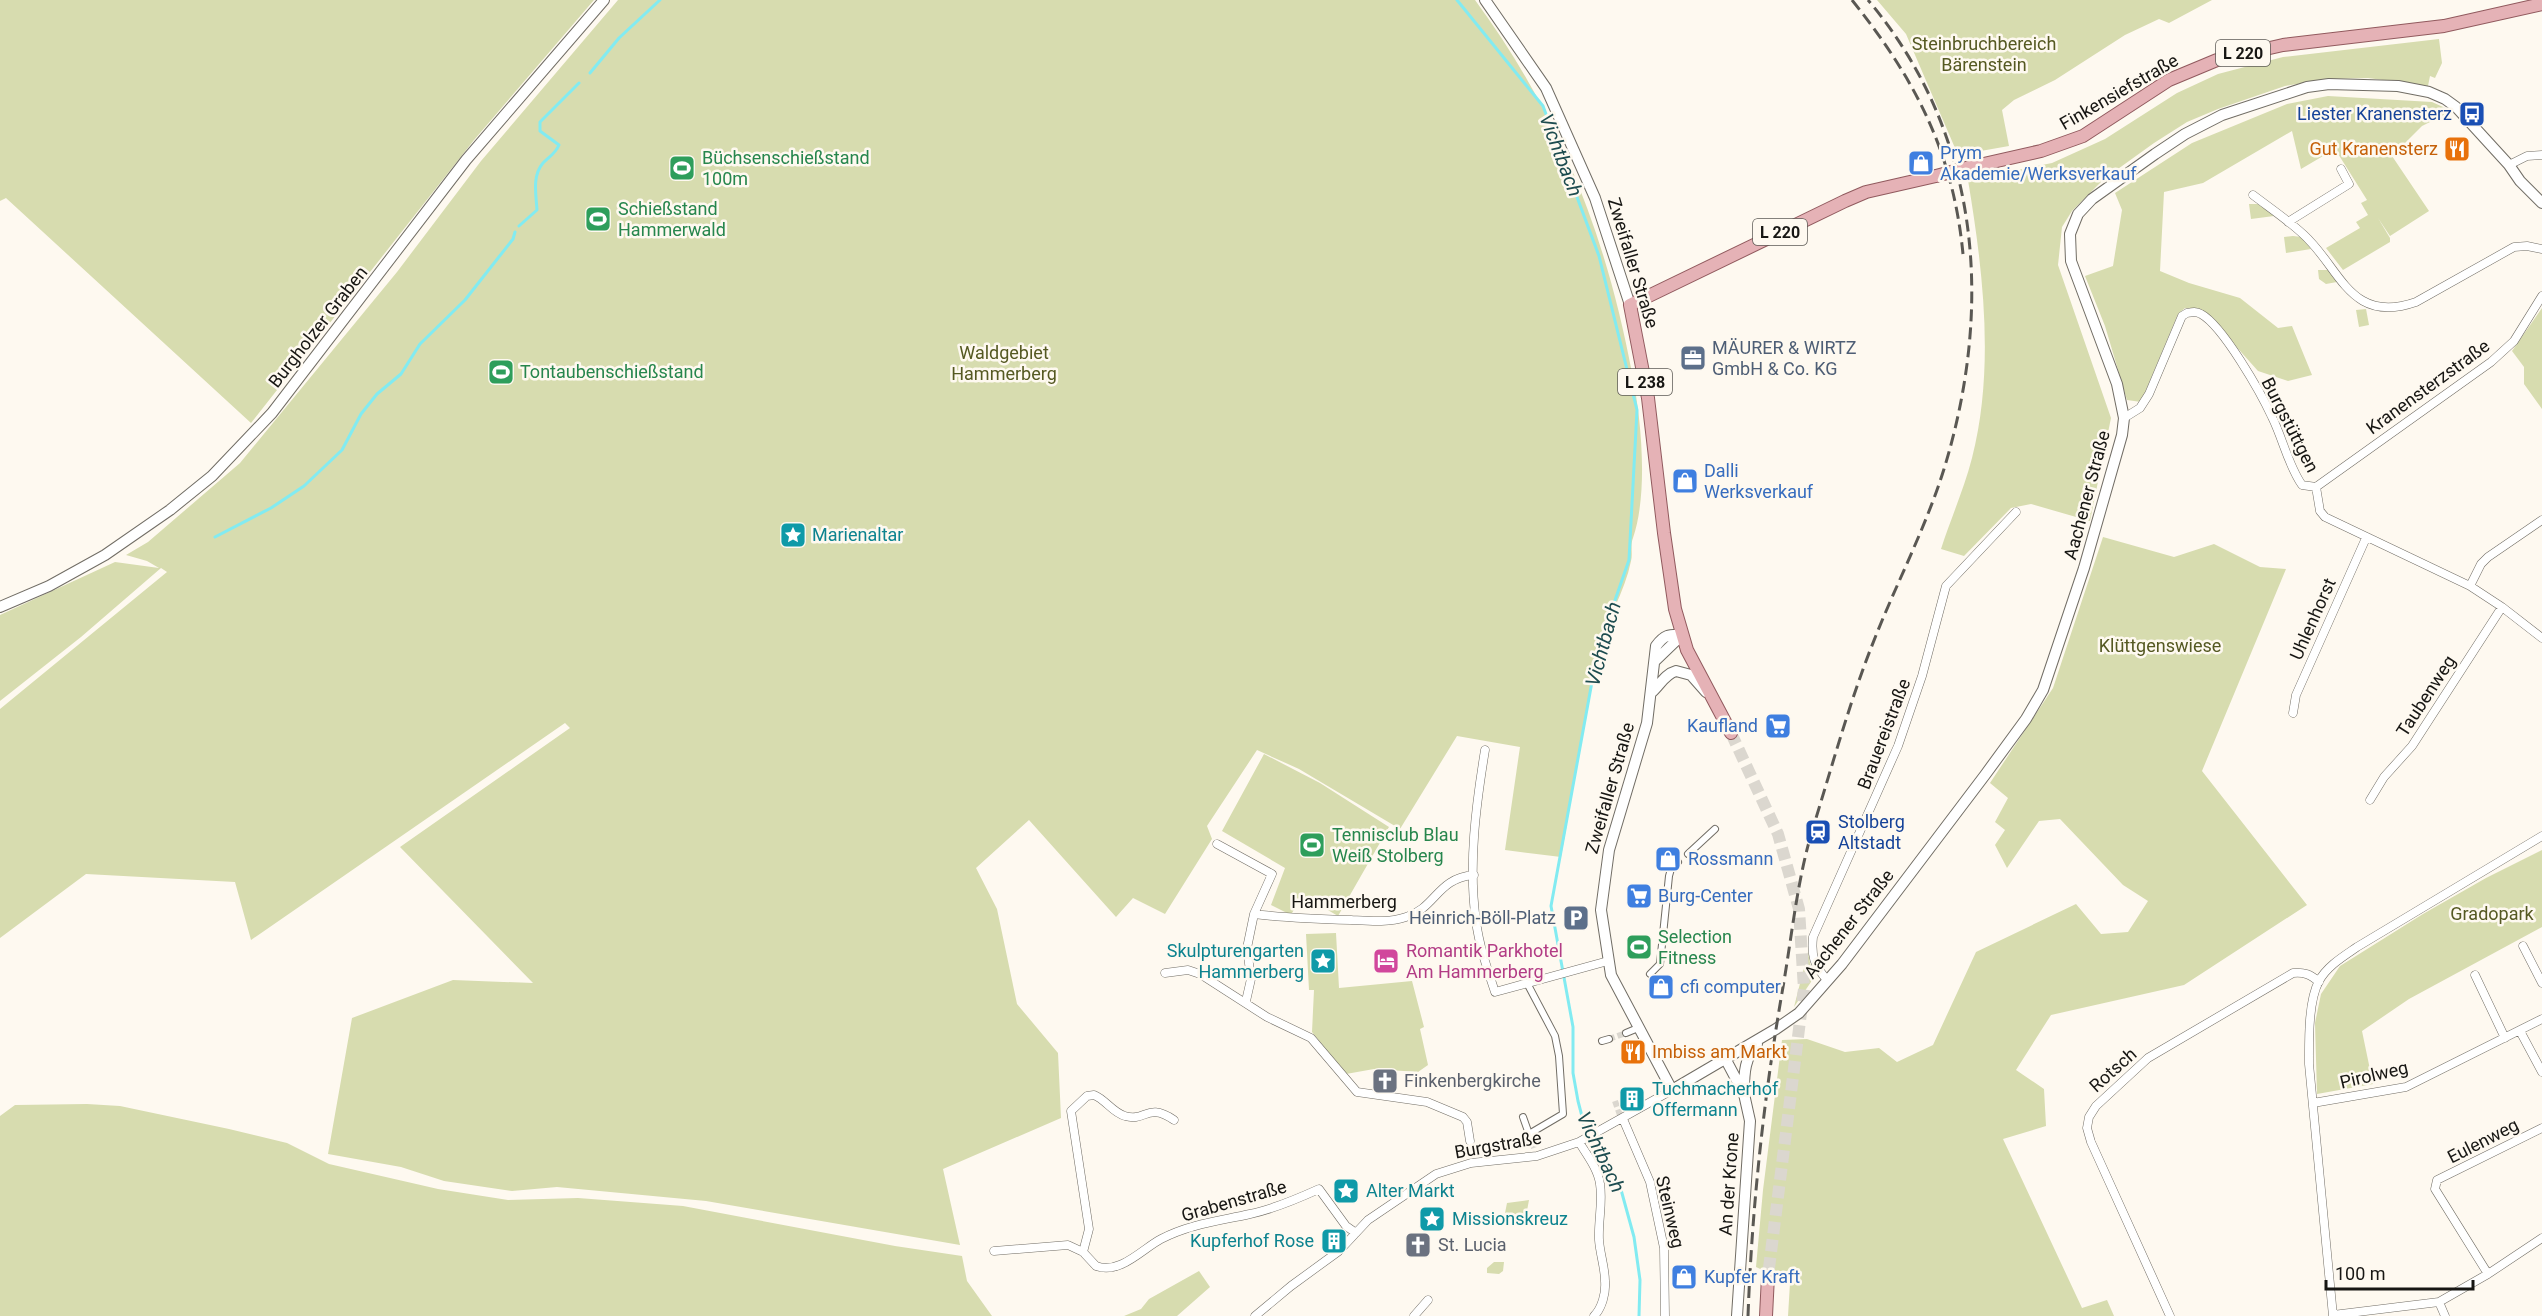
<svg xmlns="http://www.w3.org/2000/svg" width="2542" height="1316" font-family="Roboto,sans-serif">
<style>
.green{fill:#d7dcaf}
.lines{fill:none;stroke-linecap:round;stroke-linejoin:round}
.stream{stroke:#82ebf1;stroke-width:3}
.pedestrian-tunnel{stroke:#dbd7cf;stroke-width:6;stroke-dasharray:6 3;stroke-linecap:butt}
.primary-tunnel{stroke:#dbd7cf;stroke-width:12;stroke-dasharray:12 6;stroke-linecap:butt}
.pedestrian-casing{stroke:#716d65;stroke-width:8}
.minor-casing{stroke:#716d65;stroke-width:9}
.tertiary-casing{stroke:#716d65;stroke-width:12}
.secondary-casing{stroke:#716d65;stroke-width:12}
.primary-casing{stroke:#915a5e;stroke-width:14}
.pedestrian{stroke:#fff;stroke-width:6}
.minor{stroke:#fff;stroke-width:8}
.tertiary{stroke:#fff;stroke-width:10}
.secondary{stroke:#fff;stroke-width:10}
.primary{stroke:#e5b2b6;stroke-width:12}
.rail{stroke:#5a5853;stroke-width:3;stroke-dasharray:12 6;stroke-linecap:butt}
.primary-bridge-casing{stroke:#915a5e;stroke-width:14;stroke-linecap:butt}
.primary-bridge{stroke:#e5b2b6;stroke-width:12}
.labels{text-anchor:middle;stroke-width:5;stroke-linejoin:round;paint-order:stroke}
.shield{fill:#fef9f0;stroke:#5c5a55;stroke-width:1.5}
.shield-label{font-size:16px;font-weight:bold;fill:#171613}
.park-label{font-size:18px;fill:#555922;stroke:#fef9f0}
.street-label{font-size:18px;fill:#171613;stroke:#fef9f0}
.transit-label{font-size:18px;fill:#164399;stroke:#fef9f0;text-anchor:end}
.food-label{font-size:18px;fill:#c56008;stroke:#fef9f0;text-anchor:end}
.shop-label{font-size:18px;fill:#366cbe;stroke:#fef9f0;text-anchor:start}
.leisure-label{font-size:18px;fill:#27864d;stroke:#fef9f0;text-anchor:start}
.service-label{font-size:18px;fill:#4e5e75;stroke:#fef9f0;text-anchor:start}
.culture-label{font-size:18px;fill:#0d838f;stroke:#fef9f0;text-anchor:start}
.hotel-label{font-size:18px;fill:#b23c85;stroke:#fef9f0;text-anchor:start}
.worship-label{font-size:18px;fill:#5b616d;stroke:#fef9f0;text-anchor:start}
.water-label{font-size:20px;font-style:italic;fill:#1d4c4f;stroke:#fef9f0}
</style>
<rect width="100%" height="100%" fill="#fef9f0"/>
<path class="green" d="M0,0H594L474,140L251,423L6,198L0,201Z
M618,0H1475C1559,114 1606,235 1632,373C1642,422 1648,494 1633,538C1630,545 1633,554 1631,561C1625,592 1606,620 1599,651C1583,719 1574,788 1561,857L1505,850L1520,747L1457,736L1400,829L1299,769L1257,750L1207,826L1212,839L1165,914L1133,898L1116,917L1029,820L976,868L997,909L1017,1004L1058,1053L1061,1118L943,1169L960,1245L706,1201L557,1187L512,1191L444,1181L401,1167L328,1154L352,1018L453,980L533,983L400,847L570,728L565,723L251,940L235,882L86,874L0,938V709L167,572L161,568L81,637L0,701V615L115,562L159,568L147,561L126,555L148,542L240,463L397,272L481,161Z
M1877,0H2212L2169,23L2159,19L2125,35L2055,80L2014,100L2002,110L2009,146L1958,155L1906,34Z
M2439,39L2442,63L2435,78L2430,76L2428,86L2368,78L2329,79L2285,86L2218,109L2187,122L2154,143L2104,179L2072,211L2062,227L2058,265L2111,418L2090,521L2031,504L2011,508L1964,556L1941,549C1951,518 1964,489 1972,458C1995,369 1983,270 1968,180L2052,163L2105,139L2177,93L2218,74L2283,57Z
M2328,96L2432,102L2452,111L2422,126L2392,156L2429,211L2390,236L2378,218L2390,238V242L2343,270L2326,248L2360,228L2356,222L2368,215L2361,203L2367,200L2335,149L2301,169L2292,131L2203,183L2164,192L2160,271L2189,283L2240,298L2278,328L2292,326L2312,375L2288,381L2258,371L2233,343L2216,321L2204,311L2185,308L2178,314L2141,402L2127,400L2105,326L2085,276L2113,266L2122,210L2115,193L2192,143L2287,104Z
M2249,204H2258L2274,216L2251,219Z
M2293,236L2302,237L2311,249L2286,253L2284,237Z
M2318,270H2328L2337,282L2326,284L2319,279Z
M2542,308V409L2524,384V367L2512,351Z
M2366,309L2369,325L2359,327L2356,310Z
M2103,537L2174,557L2214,544L2260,567L2286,569L2202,771L2307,905L2184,985L2051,1015L2016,1070L2044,1089L2046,1126L2003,1139L2082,1308L2107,1300L2114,1316H1788L1790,1283L1756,1267L1763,1190L1782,1040L1807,1039L1845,1052L1879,1048L1897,1062L1933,1045L1976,952L2076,904L2101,934L2128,932L2148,901L2123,885L2060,819L2039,821L2007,868L1995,845L2005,830L1995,822L2008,798L1990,783L2053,688Z
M1264,754L1320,783L1389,827L1338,916L1302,895L1291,915L1271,905L1285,868L1222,831Z
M2542,850V927L2409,999L2362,1031L2373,1084L2317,1094L2315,1023L2321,994L2340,966L2423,914L2486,878Z
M1336,933L1339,988L1412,981L1424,1027L1420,1029L1428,1065L1418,1072L1374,1069L1346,1074L1312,1032L1314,990H1319H1309L1306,934Z
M1808,952L1813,979L1794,1007Z
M87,1104L120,1106L229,1129L287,1143L329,1164L438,1189L508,1200L578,1198L683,1206L895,1246L962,1256L967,1281L992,1316H0V1116L15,1105Z
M1529,1200L1526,1216L1505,1213L1507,1203Z
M1494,1262H1504L1503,1271L1499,1274L1487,1273V1268Z
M1199,1271L1210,1287L1177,1316H1124L1141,1309L1149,1299Z"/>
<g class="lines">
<path class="stream" d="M1457,0L1543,106L1599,256L1637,410L1629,560L1598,649L1551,906L1573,1027V1073L1578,1101L1585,1128L1594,1148L1620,1186L1634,1237L1640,1280L1639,1316
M590,73L619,38L660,0
M519,226L537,210C536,194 532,176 543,163C549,157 555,154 559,145L540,131V122L579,83
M215,537L271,508L304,486L342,450L361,414L377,394L401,374L420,344L465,300L513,239L515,232"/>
<path class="pedestrian-tunnel" d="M1609,1039L1626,1033
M1615,1101L1620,1115
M1530,1137L1534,1148"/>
<path class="primary-tunnel" d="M1731,733L1778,834L1799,909L1804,989L1768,1276"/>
<defs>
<path id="pedestrian" d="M1688,854L1715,829
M1650,974L1660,964L1669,876L1671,869L1678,862
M1527,983L1555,1036L1559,1056L1563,1114L1529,1134L1530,1137
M1626,1033L1638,1028
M1602,1041L1609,1039
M1523,1117L1529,1134"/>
<path id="minor" d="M2509,165L2527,156L2542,155
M2253,195C2270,208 2288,220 2304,235C2341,269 2350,325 2416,302L2514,247L2527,246L2542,249
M2288,222L2349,184L2341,169
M2124,418L2140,408L2149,394L2182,316L2187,313C2192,312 2196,311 2201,314C2223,326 2261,393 2272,417C2283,439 2288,465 2302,485L2316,487L2320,511L2325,517L2470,586L2502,607L2542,638
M2316,487L2491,362L2514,341L2542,296
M2470,586L2481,564L2488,557L2542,520
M2293,713L2296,695L2366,538
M1485,750C1476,805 1468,865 1476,921C1479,945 1487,968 1495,992L1608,961
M2370,800L2384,777L2412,746L2502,607
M1217,844L1272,874L1254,914L1247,948L1251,979L1246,1001
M1254,914C1286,918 1318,919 1351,920C1369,921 1388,923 1406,917C1436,908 1437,878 1474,875
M2523,946L2542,983
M1165,973L1188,970L1200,974L1267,1017L1311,1038L1357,1092L1427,1102L1463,1117L1467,1122L1470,1141
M2475,975L2505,1038
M1827,980C1814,965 1811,956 1813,937L1898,746L1922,676L1946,586L2016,512
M2520,1031L2542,1072
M2313,1103L2406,1087L2542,1019
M1623,1119L1650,1182L1664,1248L1665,1316
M1579,1142C1587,1155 1598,1169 1600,1184C1603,1202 1598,1221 1599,1240C1600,1254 1605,1268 1605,1281C1606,1293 1602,1308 1594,1316
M994,1251L1068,1245L1083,1252L1096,1266C1120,1275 1142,1249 1161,1239C1190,1224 1219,1221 1250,1214C1274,1209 1297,1199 1319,1189L1346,1226L1356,1233
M1083,1252L1089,1229L1071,1111L1087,1096L1094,1095C1105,1099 1113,1113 1125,1116C1146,1122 1147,1102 1174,1120
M2488,1274L2435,1189L2437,1180L2542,1128
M2439,1302L2445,1316
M2333,1315L2439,1302L2488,1274L2542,1238
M1255,1316L1291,1286L1339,1251L1368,1220L1436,1174L1471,1163L1537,1156L1579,1142L1672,1090
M1414,1316L1428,1300
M2170,1316L2091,1142L2087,1128L2089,1117L2096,1106L2148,1058L2293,973C2304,972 2310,974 2319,982
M2333,1316L2309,1064C2309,1041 2308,1001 2319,981C2327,966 2344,956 2357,947L2542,836"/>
<path id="tertiary" d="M1682,635C1669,634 1664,635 1656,646L1647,723L1609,850L1601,910L1611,975L1672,1090L1776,1029L1799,1013L1842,964L1985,775L2026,719L2043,690L2084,568L2122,435L2124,418L2117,384L2071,261L2070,234L2078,214L2092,199L2155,154L2185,134L2222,115L2307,87L2329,84L2398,86L2429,92L2445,99L2456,107L2509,165L2520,181L2542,203
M1656,660L1682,635
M1652,692C1660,685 1665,674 1676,671L1691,675L1706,692
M1726,1060L1744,1094L1750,1121L1737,1316
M1744,1091C1744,1072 1745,1058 1757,1044"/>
<path id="secondary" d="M1485,0L1546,88L1595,198L1630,305
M0,607L49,586L105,555L170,510L212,476L272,413L466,160L604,0"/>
<path id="primary" d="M1966,168L2041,151L2083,136L2169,80L2217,60L2283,45L2444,26L2542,4
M1731,733L1687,650L1675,609L1664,533L1648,398L1630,305L1845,201L1866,192L1936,176
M1766,1316L1768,1276"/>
</defs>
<use href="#pedestrian" class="pedestrian-casing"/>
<use href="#minor" class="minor-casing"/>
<use href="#tertiary" class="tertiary-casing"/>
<use href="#secondary" class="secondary-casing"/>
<use href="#primary" class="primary-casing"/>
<use href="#pedestrian" class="pedestrian"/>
<use href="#minor" class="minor"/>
<use href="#tertiary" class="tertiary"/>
<use href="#secondary" class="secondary"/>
<use href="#primary" class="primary"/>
<path class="rail" d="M1852,0C1915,79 1953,151 1963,254
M1748,1316C1752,1206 1764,1096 1783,987C1792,935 1797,882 1812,831C1831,770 1848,707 1871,648C1894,588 1925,530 1944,469C1994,306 1981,134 1868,0"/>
<defs>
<path id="primary-bridge" d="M1936,176L1966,168"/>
</defs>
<use href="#primary-bridge" class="primary-bridge-casing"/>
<use href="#primary-bridge" class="primary-bridge"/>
</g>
<defs>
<symbol id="bus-square" viewBox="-11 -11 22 22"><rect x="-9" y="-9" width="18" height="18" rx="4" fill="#1a4fb4" stroke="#fef9f0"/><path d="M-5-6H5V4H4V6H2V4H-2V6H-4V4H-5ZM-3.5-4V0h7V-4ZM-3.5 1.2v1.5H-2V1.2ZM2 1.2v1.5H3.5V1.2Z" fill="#fff"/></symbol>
<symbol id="restaurant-square" viewBox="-11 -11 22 22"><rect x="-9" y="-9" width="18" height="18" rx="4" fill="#e8710a" stroke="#fef9f0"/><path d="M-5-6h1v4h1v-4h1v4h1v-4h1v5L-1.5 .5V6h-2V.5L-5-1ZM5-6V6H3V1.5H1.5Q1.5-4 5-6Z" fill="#fff"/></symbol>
<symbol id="shop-square" viewBox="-11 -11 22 22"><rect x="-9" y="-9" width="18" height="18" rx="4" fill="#3f7fe0" stroke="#fef9f0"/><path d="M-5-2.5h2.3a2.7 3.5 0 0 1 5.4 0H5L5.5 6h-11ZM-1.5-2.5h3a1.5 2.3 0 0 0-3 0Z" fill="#fff"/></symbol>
<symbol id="stadium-square" viewBox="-11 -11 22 22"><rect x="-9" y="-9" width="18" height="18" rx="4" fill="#2e9e5b" stroke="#fef9f0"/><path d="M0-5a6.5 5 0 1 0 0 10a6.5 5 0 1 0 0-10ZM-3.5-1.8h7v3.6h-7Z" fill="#fff"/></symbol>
<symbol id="office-square" viewBox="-11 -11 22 22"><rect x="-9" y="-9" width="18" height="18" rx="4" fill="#5c6f8a" stroke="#fef9f0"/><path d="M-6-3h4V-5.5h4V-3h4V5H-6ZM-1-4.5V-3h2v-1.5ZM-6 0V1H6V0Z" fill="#fff"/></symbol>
<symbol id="sight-square" viewBox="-11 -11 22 22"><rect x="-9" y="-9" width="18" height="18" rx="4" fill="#0f9aa8" stroke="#fef9f0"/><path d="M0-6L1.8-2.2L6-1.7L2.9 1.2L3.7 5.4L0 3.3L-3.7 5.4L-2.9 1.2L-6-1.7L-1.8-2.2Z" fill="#fff"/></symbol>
<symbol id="supermarket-square" viewBox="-11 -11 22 22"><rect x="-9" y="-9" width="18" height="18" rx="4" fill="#3f7fe0" stroke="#fef9f0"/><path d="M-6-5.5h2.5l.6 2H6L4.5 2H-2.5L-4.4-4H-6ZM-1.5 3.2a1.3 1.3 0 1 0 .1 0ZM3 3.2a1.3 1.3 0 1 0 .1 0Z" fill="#fff"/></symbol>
<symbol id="station-square" viewBox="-11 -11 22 22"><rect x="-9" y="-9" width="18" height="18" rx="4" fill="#1a4fb4" stroke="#fef9f0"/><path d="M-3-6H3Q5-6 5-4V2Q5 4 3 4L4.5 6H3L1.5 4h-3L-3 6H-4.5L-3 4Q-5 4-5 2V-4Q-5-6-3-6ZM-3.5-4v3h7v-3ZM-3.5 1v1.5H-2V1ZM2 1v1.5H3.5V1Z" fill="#fff"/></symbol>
<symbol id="parking-square" viewBox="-11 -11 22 22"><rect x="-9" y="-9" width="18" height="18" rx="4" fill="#5c6f8a" stroke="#fef9f0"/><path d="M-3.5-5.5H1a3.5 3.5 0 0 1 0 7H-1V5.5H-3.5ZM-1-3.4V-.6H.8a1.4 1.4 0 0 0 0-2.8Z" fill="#fff"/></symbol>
<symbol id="hotel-square" viewBox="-11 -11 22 22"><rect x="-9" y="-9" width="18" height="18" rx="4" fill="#d1479c" stroke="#fef9f0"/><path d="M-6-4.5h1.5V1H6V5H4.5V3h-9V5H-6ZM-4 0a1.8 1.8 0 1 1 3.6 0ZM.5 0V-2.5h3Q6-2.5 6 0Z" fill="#fff"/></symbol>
<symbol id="church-square" viewBox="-11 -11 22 22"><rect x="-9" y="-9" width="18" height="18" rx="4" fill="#6b7280" stroke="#fef9f0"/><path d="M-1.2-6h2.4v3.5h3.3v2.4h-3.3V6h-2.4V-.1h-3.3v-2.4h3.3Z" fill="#fff"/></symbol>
<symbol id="building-square" viewBox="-11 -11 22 22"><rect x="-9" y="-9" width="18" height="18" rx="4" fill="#0f9aa8" stroke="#fef9f0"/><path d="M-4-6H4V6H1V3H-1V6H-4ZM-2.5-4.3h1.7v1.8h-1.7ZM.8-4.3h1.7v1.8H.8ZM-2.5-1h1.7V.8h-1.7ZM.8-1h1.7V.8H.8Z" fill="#fff"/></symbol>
</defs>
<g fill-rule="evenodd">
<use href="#bus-square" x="2457" y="99" width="30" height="30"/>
<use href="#restaurant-square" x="2442" y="134" width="30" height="30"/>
<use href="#shop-square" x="1906" y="148" width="30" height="30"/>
<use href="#stadium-square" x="667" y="153" width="30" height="30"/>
<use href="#stadium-square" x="583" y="204" width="30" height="30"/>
<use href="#office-square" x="1678" y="343" width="30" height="30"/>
<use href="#stadium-square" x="486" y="357" width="30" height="30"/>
<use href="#shop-square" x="1670" y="466" width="30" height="30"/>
<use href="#sight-square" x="778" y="520" width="30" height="30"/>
<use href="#supermarket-square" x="1763" y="711" width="30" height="30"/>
<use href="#station-square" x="1803" y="817" width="30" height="30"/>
<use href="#stadium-square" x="1297" y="830" width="30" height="30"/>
<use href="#shop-square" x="1653" y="844" width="30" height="30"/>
<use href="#supermarket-square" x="1624" y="881" width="30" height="30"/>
<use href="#parking-square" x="1561" y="903" width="30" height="30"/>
<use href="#stadium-square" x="1624" y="932" width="30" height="30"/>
<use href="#sight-square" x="1308" y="946" width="30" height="30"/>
<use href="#hotel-square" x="1371" y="946" width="30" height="30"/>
<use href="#shop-square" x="1646" y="972" width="30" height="30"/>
<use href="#restaurant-square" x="1618" y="1037" width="30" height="30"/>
<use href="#church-square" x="1370" y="1066" width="30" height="30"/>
<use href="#building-square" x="1617" y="1084" width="30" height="30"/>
<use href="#sight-square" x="1331" y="1176" width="30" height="30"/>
<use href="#sight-square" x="1417" y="1204" width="30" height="30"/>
<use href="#building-square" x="1319" y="1226" width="30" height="30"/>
<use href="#church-square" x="1403" y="1230" width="30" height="30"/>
<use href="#shop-square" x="1669" y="1262" width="30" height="30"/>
</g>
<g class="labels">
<g class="shield">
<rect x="2216" y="40" width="54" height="26" rx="4.5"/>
<rect x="1753" y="219" width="54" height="26" rx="4.5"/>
<rect x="1618" y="369" width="54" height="26" rx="4.5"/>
</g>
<g class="shield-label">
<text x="2243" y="59">L 220</text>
<text x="1780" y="238">L 220</text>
<text x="1645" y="388">L 238</text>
</g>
<g class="park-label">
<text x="1984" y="50">Steinbruchbereich<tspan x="1984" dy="21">Bärenstein</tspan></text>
<text x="1004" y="359">Waldgebiet<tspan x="1004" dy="21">Hammerberg</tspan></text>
<text x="2160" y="652">Klüttgenswiese</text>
<text x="2492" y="920">Gradopark</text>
</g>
<g class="street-label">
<text transform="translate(2119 92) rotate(-30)" y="6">Finkensiefstraße</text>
<text transform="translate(1633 263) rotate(73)" y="6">Zweifaller Straße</text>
<text transform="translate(318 327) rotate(-52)" y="6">Burgholzer Graben</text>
<text transform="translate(2428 387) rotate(-36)" y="6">Kranensterzstraße</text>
<text transform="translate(2290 425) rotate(63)" y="6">Burgstüttgen</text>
<text transform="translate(2087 495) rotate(-75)" y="6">Aachener Straße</text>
<text transform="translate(2313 619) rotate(-66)" y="6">Uhlenhorst</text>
<text transform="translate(2426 696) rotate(-57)" y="6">Taubenweg</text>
<text transform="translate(1884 734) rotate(-69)" y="6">Brauereistraße</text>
<text transform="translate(1610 788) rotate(-74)" y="6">Zweifaller Straße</text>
<text x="1344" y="908">Hammerberg</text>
<text transform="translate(1849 924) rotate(-52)" y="6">Aachener Straße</text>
<text transform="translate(2113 1070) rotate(-42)" y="6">Rotsch</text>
<text transform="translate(2374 1075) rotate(-13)" y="6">Pirolweg</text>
<text transform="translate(2483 1141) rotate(-27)" y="6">Eulenweg</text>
<text transform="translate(1498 1145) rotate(-10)" y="6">Burgstraße</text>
<text transform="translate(1729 1184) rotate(-86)" y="6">An der Krone</text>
<text transform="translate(1234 1201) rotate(-16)" y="6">Grabenstraße</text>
<text transform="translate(1670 1212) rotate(77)" y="6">Steinweg</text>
</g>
<g class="transit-label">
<text x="2452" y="120">Liester Kranensterz</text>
<text x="1838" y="828" text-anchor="start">Stolberg<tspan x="1838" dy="21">Altstadt</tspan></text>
</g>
<g class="food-label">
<text x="2438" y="155">Gut Kranensterz</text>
<text x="1652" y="1058" text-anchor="start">Imbiss am Markt</text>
</g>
<g class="shop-label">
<text x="1940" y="159">Prym<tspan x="1940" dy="21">Akademie/Werksverkauf</tspan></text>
<text x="1704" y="477">Dalli<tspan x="1704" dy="21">Werksverkauf</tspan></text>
<text x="1758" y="732" text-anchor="end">Kaufland</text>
<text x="1688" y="865">Rossmann</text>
<text x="1658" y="902">Burg-Center</text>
<text x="1680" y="993">cfi computer</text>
<text x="1704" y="1283">Kupfer Kraft</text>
</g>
<g class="leisure-label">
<text x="702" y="164">Büchsenschießstand<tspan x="702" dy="21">100m</tspan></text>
<text x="618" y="215">Schießstand<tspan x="618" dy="21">Hammerwald</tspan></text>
<text x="520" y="378">Tontaubenschießstand</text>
<text x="1332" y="841">Tennisclub Blau<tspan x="1332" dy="21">Weiß Stolberg</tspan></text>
<text x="1658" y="943">Selection<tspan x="1658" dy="21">Fitness</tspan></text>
</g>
<g class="service-label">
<text x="1712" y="354">MÄURER &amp; WIRTZ<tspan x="1712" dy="21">GmbH &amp; Co. KG</tspan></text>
<text x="1556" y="924" text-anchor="end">Heinrich-Böll-Platz</text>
</g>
<g class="culture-label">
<text x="812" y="541">Marienaltar</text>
<text x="1304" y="957" text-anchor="end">Skulpturengarten<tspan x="1304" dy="21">Hammerberg</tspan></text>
<text x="1652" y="1095">Tuchmacherhof<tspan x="1652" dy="21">Offermann</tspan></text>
<text x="1366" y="1197">Alter Markt</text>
<text x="1452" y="1225">Missionskreuz</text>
<text x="1314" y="1247" text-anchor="end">Kupferhof Rose</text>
</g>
<g class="hotel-label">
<text x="1406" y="957">Romantik Parkhotel<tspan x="1406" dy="21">Am Hammerberg</tspan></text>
</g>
<g class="worship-label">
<text x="1404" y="1087">Finkenbergkirche</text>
<text x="1438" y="1251">St. Lucia</text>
</g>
<g class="water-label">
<text transform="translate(1561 155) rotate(69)" y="7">Vichtbach</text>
<text transform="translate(1603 644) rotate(-75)" y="7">Vichtbach</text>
<text transform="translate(1601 1152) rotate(65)" y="7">Vichtbach</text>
</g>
</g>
<path d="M2326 1280v9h147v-9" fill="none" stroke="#171613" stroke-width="3"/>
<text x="2335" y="1280" font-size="18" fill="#171613" stroke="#fef9f0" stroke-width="4.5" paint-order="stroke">100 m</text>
</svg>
